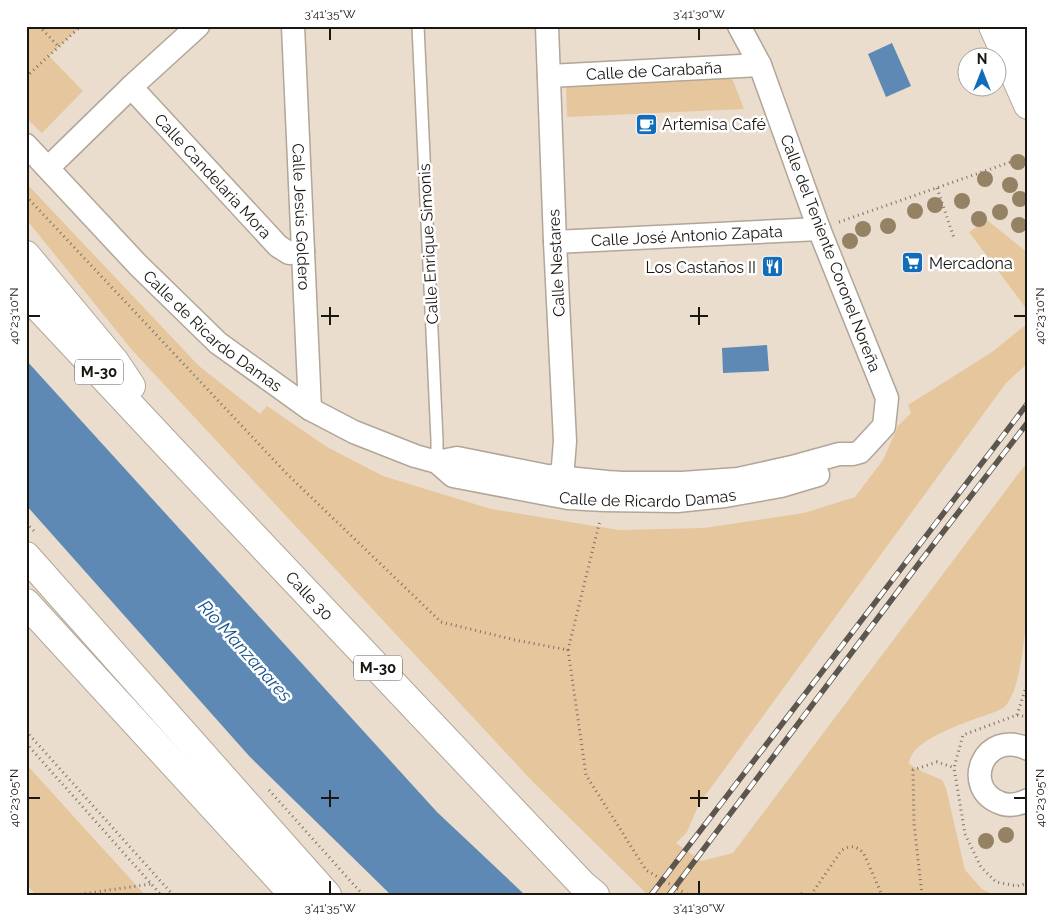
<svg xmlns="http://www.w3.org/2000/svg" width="1054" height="921" font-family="Raleway,sans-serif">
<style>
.green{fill:#e6c69d}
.water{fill:#5f89b5}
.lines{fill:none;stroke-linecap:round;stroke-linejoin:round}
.service-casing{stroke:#b1a697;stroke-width:14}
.minor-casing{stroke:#b1a697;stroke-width:25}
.secondary-casing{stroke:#b1a697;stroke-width:30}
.motorway-casing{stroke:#b1a697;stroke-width:30}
.path{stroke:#7a7268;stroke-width:3;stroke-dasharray:1 4;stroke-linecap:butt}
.service{stroke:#fff;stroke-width:11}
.minor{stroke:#fff;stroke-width:22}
.secondary{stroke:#fff;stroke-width:28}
.motorway{stroke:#fff;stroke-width:28}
.rail-casing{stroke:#5d564e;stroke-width:5.5}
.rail{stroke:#fff;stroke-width:4;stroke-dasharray:11;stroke-linecap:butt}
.tree{fill:#958163}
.ticks{fill:none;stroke:#1a1611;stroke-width:2}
.labels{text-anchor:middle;stroke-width:5;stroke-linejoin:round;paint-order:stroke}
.shield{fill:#fff;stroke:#5f5c58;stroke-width:1}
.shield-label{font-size:15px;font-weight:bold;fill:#1a1611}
.street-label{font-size:16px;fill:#1a1611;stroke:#fff}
.poi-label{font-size:16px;fill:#1a1611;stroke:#fff;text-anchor:start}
.water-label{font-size:18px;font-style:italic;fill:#13528a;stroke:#fff}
.neatline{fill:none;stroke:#1a1611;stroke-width:2}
.ticks-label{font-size:12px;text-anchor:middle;fill:#1a1611}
</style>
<rect width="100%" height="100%" fill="#eaddce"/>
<path class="green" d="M26,26H81L49,56L83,91L42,133L26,118Z
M732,78L744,109L567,117L566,85L622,84Z
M26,183L199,366L260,414L267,406L327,447L383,476L491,509L619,530L704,528L804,513L855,497L883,460L898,426L911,413L908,405L992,352L1028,323V363L1006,383L699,804L687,832L676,843L701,861L733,853L1028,461C1028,504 1035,684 1003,708C999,711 991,713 986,715C967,722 918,738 911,757C910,759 909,762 909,764L923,772L942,780L946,788L965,870L982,889L994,895H648L533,782L132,350L26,219Z
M987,220L1028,253V311L969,232Z
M26,764L145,895H36L26,884Z"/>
<path class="water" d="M892,43L911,86L886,97L868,54Z
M767,345L769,371L723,373L722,348Z
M26,360L437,812L525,895H391L250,757L26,505Z"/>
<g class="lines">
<defs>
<path id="service" d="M418,26L437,440V462"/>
<g id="minor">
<path id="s1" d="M293,26L310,409"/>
<path id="s2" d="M549,76L760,65"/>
<path id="s3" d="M131,87L278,246L289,253L303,251"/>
<path id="s4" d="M26,145L138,265L218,343L310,409L354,432L415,456L437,462L457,458L547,476L607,482L623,483H682L738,479L792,467L839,454H853L860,452L884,426L887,398L819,229L760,65L739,26"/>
<path d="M48,168L131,87L198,26"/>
<path id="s5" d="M555,242L819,229"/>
<path id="s6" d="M437,462L453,476L568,498L604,500L677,501L725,496L781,486L818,475"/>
<path d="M543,493L558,478L563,466L565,441L555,242L547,26"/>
<path d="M1028,749C983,728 962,787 998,802C1008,807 1018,805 1028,800"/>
</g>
<path id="secondary" d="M1015,26L1028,52"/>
<g id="motorway">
<path d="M993,26L1028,105"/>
<path d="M26,255L115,362L131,386"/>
<path id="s7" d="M26,294L172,450L583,885L595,895"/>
<path d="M26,556L327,895"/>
<path d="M26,603L294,895"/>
</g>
</defs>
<use href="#service" class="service-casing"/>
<use href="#minor" class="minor-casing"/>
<use href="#secondary" class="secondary-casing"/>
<use href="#motorway" class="motorway-casing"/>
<path class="path" d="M39,26L59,47
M26,77L81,26
M937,188L954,238
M26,196L287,474L441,622L515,640L568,650L586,775L646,870L688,895
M839,222L1022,158L1028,171
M26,523L36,533
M568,650L600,520
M1017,715L1028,681
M1028,717L1017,715L963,735L954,768L965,834L981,867L996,882L1017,886L1028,883
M26,731L173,895
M26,743L161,895
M269,790L363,895
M75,895L151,884
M796,895L800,893L803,895
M811,895L841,851C849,845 857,845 864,854L882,895
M922,895L914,824L913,770L937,762L955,768"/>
<use href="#service" class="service"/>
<use href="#minor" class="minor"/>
<use href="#secondary" class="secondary"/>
<use href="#motorway" class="motorway"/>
<defs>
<path id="rail" d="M651,895L1028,403
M669,895L920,562L1028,422"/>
</defs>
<use href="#rail" class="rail-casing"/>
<use href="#rail" class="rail"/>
</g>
<g class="tree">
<circle cx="1018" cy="162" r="8"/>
<circle cx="985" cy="179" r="8"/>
<circle cx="1010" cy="185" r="8"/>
<circle cx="1020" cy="199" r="8"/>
<circle cx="962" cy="201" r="8"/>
<circle cx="935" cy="205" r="8"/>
<circle cx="915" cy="211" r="8"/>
<circle cx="1000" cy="212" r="8"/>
<circle cx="979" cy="219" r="8"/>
<circle cx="1019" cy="225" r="8"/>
<circle cx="888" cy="226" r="8"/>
<circle cx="863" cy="229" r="8"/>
<circle cx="850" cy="241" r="8"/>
<circle cx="1006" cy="835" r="8"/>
<circle cx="986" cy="841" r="8"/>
</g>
<path class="ticks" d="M330,28V40M699,28V40M330,307V325M699,307V325M28,316H40M321,316H339M690,316H708M1014,316H1026M330,790V807M699,790V807M28,798H40M321,798H339M690,798H708M1014,798H1026M330,881V894M699,881V894"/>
<defs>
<symbol id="cafe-square" viewBox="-11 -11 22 22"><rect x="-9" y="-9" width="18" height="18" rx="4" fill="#116cb9" stroke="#fff"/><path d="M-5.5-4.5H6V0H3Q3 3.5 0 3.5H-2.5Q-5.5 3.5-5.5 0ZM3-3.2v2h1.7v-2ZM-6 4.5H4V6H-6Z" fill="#fff"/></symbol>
<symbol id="supermarket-square" viewBox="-11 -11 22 22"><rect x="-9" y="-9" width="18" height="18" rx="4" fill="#116cb9" stroke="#fff"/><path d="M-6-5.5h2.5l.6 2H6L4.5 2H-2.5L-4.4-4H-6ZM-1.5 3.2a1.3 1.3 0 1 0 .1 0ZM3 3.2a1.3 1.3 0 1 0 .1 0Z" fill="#fff"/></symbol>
<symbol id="restaurant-square" viewBox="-11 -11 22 22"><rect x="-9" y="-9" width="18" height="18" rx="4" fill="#116cb9" stroke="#fff"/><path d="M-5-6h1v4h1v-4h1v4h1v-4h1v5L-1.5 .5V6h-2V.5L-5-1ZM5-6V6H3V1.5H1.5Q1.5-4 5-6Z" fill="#fff"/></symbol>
</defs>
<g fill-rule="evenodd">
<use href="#cafe-square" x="634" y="112" width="25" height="25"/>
<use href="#supermarket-square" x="900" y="250" width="25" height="25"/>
<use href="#restaurant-square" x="760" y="254" width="25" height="25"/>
</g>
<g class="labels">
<g class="shield">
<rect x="75" y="359.5" width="48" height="25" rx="4"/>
<rect x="354" y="655.5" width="48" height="25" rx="4"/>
</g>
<g class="shield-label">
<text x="99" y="377">M-30</text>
<text x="378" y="673">M-30</text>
</g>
<g class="street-label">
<text dy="6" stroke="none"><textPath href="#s2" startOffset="105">Calle de Carabaña</textPath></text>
<text dy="6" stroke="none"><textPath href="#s3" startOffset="121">Calle Candelaria Mora</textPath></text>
<text dy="6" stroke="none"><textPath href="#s1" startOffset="191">Calle Jesús Goldero</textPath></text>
<text dy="6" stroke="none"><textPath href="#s5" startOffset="132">Calle José Antonio Zapata</textPath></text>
<text transform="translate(428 244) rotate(-93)" y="6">Calle Enrique Simonis</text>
<text transform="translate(831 253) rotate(69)" y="6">Calle del Teniente Coronel Noreña</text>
<text transform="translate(556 263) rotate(-93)" y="6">Calle Nestares</text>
<text dy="6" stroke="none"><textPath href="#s4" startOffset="264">Calle de Ricardo Damas</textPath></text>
<text dy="6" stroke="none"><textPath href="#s6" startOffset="218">Calle de Ricardo Damas</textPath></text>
<text dy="6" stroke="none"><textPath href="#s7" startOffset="414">Calle 30</textPath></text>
</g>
<g class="poi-label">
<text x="662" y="130">Artemisa Café</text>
<text x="929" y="269">Mercadona</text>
<text x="756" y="273" text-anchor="end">Los Castaños II</text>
</g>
<g class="water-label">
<text transform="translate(245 651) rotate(48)" y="6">Río Manzanares</text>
</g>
</g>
<rect width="1054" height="921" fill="none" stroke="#ffffff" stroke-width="55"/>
<g transform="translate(982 72)"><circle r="24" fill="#ffffff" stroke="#a3a2a0"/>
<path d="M0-4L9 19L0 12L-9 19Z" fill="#116cb9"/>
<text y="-8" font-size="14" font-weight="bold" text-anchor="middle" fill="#1a1611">N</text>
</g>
<rect x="28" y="28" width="998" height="866" class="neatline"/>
<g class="ticks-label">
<text x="330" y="18">3°41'35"W</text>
<text x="699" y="18">3°41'30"W</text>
<text transform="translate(14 316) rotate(-90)" y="4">40°23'10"N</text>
<text transform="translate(1040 316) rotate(-90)" y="4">40°23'10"N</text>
<text transform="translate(14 798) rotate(-90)" y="4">40°23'05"N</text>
<text transform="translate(1040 798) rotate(-90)" y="4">40°23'05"N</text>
<text x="330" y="912">3°41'35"W</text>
<text x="699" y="912">3°41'30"W</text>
</g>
</svg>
